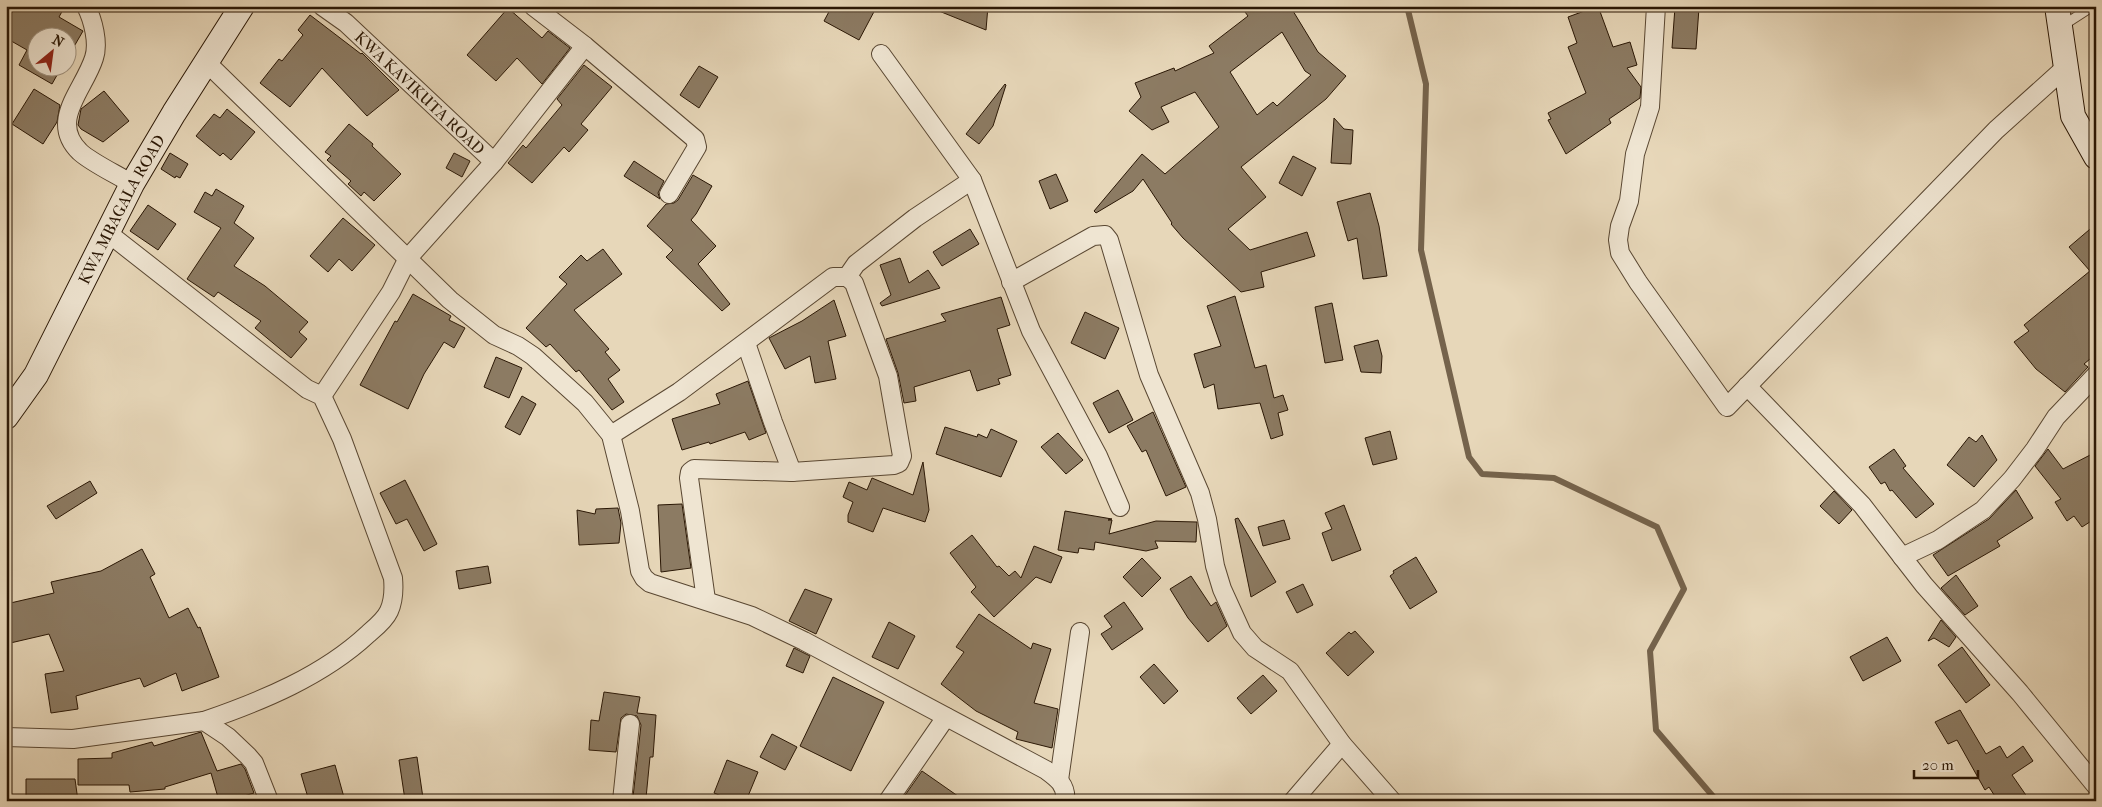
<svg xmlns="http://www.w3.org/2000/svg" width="2102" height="807" font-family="'IM FELL French Canon',serif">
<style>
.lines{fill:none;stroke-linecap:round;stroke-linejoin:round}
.stream{stroke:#75634c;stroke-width:6}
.building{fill:#8c7b63;stroke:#2a1705;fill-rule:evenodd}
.lane-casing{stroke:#594732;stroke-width:11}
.street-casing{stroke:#594732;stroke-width:20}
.secondary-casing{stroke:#2a1705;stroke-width:26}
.lane{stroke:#efe5d2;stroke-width:9}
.street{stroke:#efe5d2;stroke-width:18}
.secondary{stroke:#efe5d2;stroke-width:24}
.labels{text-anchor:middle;stroke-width:5;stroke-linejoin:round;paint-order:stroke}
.street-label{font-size:16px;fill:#2a1705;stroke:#efe5d2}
</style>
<rect width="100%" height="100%" fill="#e7d7b9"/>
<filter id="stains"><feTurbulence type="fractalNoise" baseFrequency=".004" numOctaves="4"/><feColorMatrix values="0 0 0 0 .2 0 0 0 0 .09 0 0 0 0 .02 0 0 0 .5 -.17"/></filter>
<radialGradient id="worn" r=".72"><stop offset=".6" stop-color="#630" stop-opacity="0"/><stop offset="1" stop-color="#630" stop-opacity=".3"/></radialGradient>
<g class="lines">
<path class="stream" d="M1407,6L1426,84L1421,250L1469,457L1482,474L1554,478L1657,527L1684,589L1650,651L1656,730L1717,801"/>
</g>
<path class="building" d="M6,6H65L59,17L83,31L68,57V38H38V68H61L52,84L19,65L27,50L6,38Z
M832,6H877L859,40L824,21Z
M929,6H988L986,30L929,7Z
M1255,6H1290L1318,52L1346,76L1326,99L1241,167L1266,197L1228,229L1250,250L1307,232L1315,256L1261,272L1264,287L1241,292L1183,238L1171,224L1172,223L1143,179L1133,191L1096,213L1094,211L1142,154L1165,174L1219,127L1195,92L1161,107L1169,122L1152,130L1129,111L1141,97L1135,83L1174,68L1175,71L1214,53L1209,46L1248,16L1245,12ZM1282,32L1305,71L1311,75L1277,106L1273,102L1257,115L1230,72Z
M1598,6L1613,47L1630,42L1637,65L1627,68L1641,87L1640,98L1609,119L1611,123L1566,154L1548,120L1551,119L1548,113L1586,93L1568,47L1577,43L1568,17Z
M1675,7L1699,8L1696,49L1672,48Z
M508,8L542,38L548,31L570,48L542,84L517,58L496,81L467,55Z
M310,15L361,54L362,53L399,90L367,116L322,68L290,107L260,83L279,59L282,61L303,35L298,30Z
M584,65L612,87L581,124L588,130L569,152L564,147L532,183L508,163L523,145L526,148L562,105L557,99Z
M699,66L718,77L699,108L680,95Z
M1005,84L1006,85L993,126L979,144L966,134Z
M34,89L60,105L57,122L43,144L12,124Z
M104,91L129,121L103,142L81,129L78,125L81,109Z
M227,109L255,132L231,160L223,153L220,156L196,136L214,114L220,118Z
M1334,118L1344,129L1353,130L1351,164L1331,163Z
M349,124L373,144L372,146L401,174L374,201L364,192L361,196L348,184L351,181L327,160L331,156L325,152Z
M170,153L188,164L180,178L176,176L175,178L161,169Z
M454,153L470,161L462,177L446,168Z
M1293,156L1316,168L1302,196L1279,183Z
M634,161L664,181L658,193L660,199L624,176Z
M1056,174L1068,201L1050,209L1039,181Z
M693,175L712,186L696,214L691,220L716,246L698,264L730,304L722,311L666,257L673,250L647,226L666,204L674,203L678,200Z
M216,189L244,206L234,223L254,238L234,266L265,286L308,322L299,332L307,339L291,358L255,328L261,321L218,292L214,297L187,279L221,228L194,212L205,192L212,196Z
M1370,193L1379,226L1387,276L1363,279L1357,238L1348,241L1337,202Z
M148,205L176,224L158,250L130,231Z
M343,218L375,245L352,271L339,259L328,272L310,256Z
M2096,224V354L2084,364L2088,367L2065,392L2036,369L2014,342L2029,331L2024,325L2090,271L2069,247Z
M970,229L979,244L942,266L933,252Z
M603,249L622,274L574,310L609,349L605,352L620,370L608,379L624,402L612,410L579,370L576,372L550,344L546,347L526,328L567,284L559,277L581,255L587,261Z
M900,258L909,283L928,270L940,288L882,306L880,303L891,295L880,265Z
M413,294L451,316L449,320L465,328L454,348L444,342L424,374L408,409L360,385L395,321L397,322Z
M1235,296L1255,368L1266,365L1274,398L1283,395L1288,410L1278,413L1283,435L1271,439L1260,403L1218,409L1214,384L1204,388L1194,354L1221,346L1207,306Z
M1001,297L1010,325L997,329L1011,375L998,379L1000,384L977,391L970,370L914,387L916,401L904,403L898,373L886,339L946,321L941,314Z
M834,300L846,336L828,341L836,379L815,383L810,356L785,369L769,338L802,321Z
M1332,303L1343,360L1325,363L1315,307Z
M1085,312L1119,328L1105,359L1071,343Z
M1378,340L1382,356L1381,373L1361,372L1354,346Z
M496,357L522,368L509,398L484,387Z
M748,381L766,433L749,440L745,432L710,444L709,442L682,450L672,419L720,404L716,394Z
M1118,390L1133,420L1109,433L1093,403Z
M522,396L536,404L520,435L505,427Z
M1153,412L1186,487L1166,496L1146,450L1142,452L1127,426Z
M945,427L977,437L978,434L987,438L991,429L1017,441L1001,477L936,454Z
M1390,431L1397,459L1373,465L1365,438Z
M1058,433L1083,460L1066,474L1041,447Z
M1982,435L1997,460L1974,487L1947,465L1969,437L1976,442Z
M1894,449L1906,466L1903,468L1934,504L1916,518L1892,490L1890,491L1885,482L1881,484L1869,467Z
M2048,449L2063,469L2096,452V518L2082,527L2074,516L2067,521L2055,502L2061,499L2035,466Z
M923,462L929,510L925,522L883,508L873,532L848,522V515L853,502L843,497L849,482L867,490L872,478L913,495Z
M405,480L437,544L424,551L407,519L396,524L380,493Z
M90,481L97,493L56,519L47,506Z
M2016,490L2033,518L1997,541L2000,546L1948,576L1933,555L1989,519Z
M1834,491L1852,510L1839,524L1820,506Z
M682,504L691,568L661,572L658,505Z
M1344,505L1361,550L1332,561L1322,533L1332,529L1325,513Z
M618,508L621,523L619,543L579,545L577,510L595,514L596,509Z
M1065,511L1112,519L1108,520H1112L1109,534L1156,521L1197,522L1196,542L1155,541L1158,548L1146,551L1095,542L1094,550L1079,548L1078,553L1058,550Z
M1238,518L1276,582L1251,597L1235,519Z
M1284,520L1290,539L1263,546L1258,527Z
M972,535L997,567L999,566L1009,576L1015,571L1021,578L1034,546L1062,557L1051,583L1036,577L994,617L971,592L976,587L950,553Z
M142,549L155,574L150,577L169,618L188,608L198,628L200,627L219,677L182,691L176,673L144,687L140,678L76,696L78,709L51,713L45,674L64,671L49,634L6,644V604L54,593L51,582L101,571Z
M1416,557L1437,592L1410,609L1390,576L1394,573L1393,571Z
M1142,558L1161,578L1142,597L1123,577Z
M488,566L491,583L459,589L456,571Z
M1956,575L1978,606L1965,615L1941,588Z
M1191,576L1211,606L1216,602L1227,626L1208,642L1188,618L1170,589Z
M1303,584L1313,605L1297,613L1286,592Z
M805,589L832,599L816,634L789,621Z
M1124,602L1143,629L1112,650L1101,634L1112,627L1104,616Z
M979,614L1031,649L1033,643L1051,649L1034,703L1058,709L1052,748L1016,739L1018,732L976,711L941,684L964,652L956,647Z
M1941,620L1956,637L1949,647L1934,638L1928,641Z
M889,622L915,636L898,669L872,657Z
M1355,631L1374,652L1348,676L1326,653L1349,632L1351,634Z
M1887,637L1901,661L1863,681L1850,657Z
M1962,647L1990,685L1966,703L1938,665Z
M794,648L810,656L803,673L786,666Z
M1154,664L1178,691L1164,704L1140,677Z
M1263,675L1277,691L1251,714L1237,698Z
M833,677L884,702L851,771L800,746Z
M604,692L640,697L637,713L656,715L653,757H650L646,798L633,797L641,725L637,716L626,714L621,718L616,752L589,750L591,720L599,721Z
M1960,710L1986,754L2000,746L2007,758L2023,746L2033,761L2012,775L2030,801H1998L1989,787L1985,790L1957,740L1948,744L1935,722Z
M201,732L217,771L241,764L245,769L254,793L227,801H219L211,773L165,787V789L130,792L129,785H78V759L112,758V753L152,742L154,746Z
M772,734L797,747L785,770L760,757Z
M417,757L423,798L405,800L399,760Z
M727,760L758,772L746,801H734L714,793Z
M335,765L345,801H309L301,774Z
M922,771L965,801H901Z
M26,779H75L78,801H26Z"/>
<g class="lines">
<defs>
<path id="lane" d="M2062,26L2093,6"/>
<g id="street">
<path d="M86,6C93,20 99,43 94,58C84,90 48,121 80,152C92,163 118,175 132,184"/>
<path id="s1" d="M322,6L346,23L494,162"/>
<path d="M533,6L585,46L695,139L697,147L669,194"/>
<path d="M1656,6L1650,107L1635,154L1629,201L1620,226L1618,240L1620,253L1638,282L1727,407L1996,130L2066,67"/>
<path d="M881,54L972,180L1031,331L1098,456L1120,507"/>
<path d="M206,62L450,300L494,335L518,346L533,356L585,403L611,435L630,511L640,571L644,578L650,583L752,616L804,641L1046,770C1057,778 1067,785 1065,801"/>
<path d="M108,233L307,389L322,396L342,439L393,578C394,589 394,600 389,611C385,620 375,628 368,634C323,676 262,701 204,721"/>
<path d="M847,277L856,264L915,218L972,180"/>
<path d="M1011,282L1093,236L1105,235L1109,240L1149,375L1200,493L1207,519L1215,566L1222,589L1242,633L1255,648L1290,671L1342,744L1392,801"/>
<path d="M746,343L773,422L792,472"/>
<path d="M1747,386L1862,505L1924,585L2020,693L2096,786"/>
<path d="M322,396L391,292L408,258L494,162L585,46"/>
<path d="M611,435L679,392L833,277H847L854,283L888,376L902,456L899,463L894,465L792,472L694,469L690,472L689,478L706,600"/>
<path d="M1902,557L1938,540L1983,510L2012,479L2035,449L2056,417L2096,375"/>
<path d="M6,737L73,739L204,721L228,737L248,756L254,763L269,801"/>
<path d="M1059,780L1080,632"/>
<path d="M622,801L630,724"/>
<path d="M888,801L946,717"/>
<path d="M1293,801L1342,744"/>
</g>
<g id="secondary">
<path d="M2057,6L2073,116L2096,157"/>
<path id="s2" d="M6,417L36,375L132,184L174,113L242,6"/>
</g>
</defs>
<use href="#lane" class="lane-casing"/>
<use href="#street" class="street-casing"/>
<use href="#secondary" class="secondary-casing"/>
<use href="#lane" class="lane"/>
<use href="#street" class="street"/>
<use href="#secondary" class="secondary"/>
</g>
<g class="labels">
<g class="street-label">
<text dy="6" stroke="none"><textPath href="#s1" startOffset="131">KWA KAVIKUTA ROAD</textPath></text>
<text dy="6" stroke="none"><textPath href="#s2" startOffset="238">KWA MBAGALA ROAD</textPath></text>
</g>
</g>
<rect width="2102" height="807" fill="none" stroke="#e7d7b9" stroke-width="25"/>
<rect x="8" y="8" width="2087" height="792" fill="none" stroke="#2a1705" stroke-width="2.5"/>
<rect x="12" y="12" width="2077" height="782" fill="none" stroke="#2a1705"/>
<g transform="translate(52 52) rotate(29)"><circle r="24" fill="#efe5d2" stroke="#a09380"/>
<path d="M0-4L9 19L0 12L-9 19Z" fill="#8f2418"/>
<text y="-8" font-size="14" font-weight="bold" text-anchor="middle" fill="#2a1705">N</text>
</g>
<path d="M1914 770v8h64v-8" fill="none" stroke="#2a1705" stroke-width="2.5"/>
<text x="1922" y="770" font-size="15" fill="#2a1705" stroke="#efe5d2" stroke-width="4" paint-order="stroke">20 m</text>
<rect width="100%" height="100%" filter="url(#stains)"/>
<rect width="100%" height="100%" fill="url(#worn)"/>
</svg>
